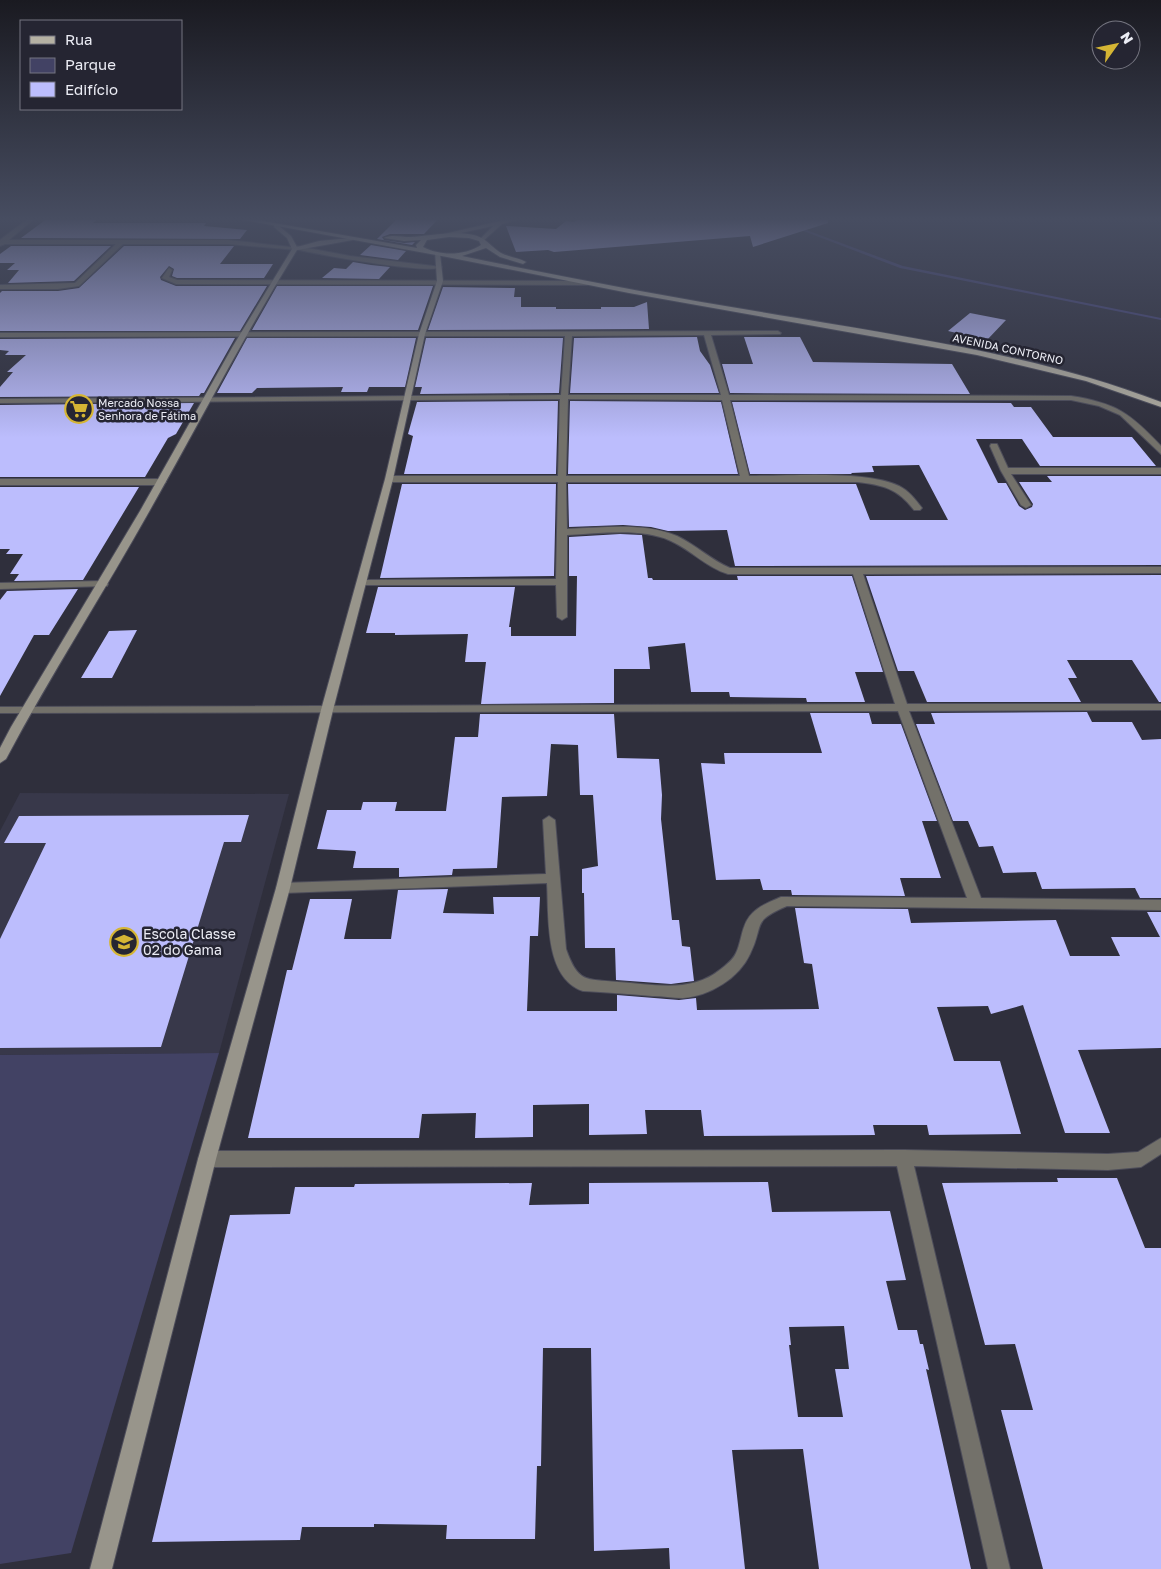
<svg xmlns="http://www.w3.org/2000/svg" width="1161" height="1569" font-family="'Golos Text',sans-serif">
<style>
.built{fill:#38384a}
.green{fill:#424264}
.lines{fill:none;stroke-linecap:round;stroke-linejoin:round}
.stream{fill:#49487f;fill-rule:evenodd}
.building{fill:#bcbdfd;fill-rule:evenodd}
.lane-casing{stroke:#4d4d5a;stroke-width:2}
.street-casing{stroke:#4d4d5a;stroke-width:2}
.secondary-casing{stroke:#4d4d5a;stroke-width:2}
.primary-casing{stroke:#4d4d5a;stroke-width:2}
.lane{fill:#73716a;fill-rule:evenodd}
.street{fill:#73716a;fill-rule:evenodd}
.secondary{fill:#98958b;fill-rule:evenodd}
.primary{fill:#b5b1a3;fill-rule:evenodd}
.labels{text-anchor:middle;stroke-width:5;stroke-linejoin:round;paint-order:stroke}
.far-street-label{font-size:11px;fill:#ecedf5;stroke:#252532}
.far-poi-label{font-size:11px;fill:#ecedf5;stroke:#252532;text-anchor:start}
.poi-label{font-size:14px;fill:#ecedf5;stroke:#252532;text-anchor:start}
</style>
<rect width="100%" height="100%" fill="#2f2f3c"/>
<path class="built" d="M20,793L289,794L219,1053L0,1055V831Z"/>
<path class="green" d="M219,1053L71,1553L0,1564V1055Z"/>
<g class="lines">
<path class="stream" d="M793,225L903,266L1161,318V320L900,268L793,227Z"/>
</g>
<path class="building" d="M48,218H98L93,223H206L204,226L247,230L240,239L21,238Z
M398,218H439L424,234H390L382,237L384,240L404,243L415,242L412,245L377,239Z
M580,218H827L828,223L753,247L750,236L554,252L548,250L516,252L506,226L556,229L566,221L574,222Z
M371,245L406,251L398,260L360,255Z
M11,246H111L74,281L8,283L19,270H7L15,263H0V254Z
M124,246H234L220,264H273L264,278H177L172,276L174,269L169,266L160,277L161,280L176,286H267L240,331H0V293L2,291H58L79,288Z
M353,262L371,265L390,267L379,279L322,278L334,268L346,269Z
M277,286H433L418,330H252Z
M443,287L515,288L514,297H521V307H556V309H601V307H634L647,302L649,329L428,330Z
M970,313L1006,320L987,340L948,331Z
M697,337L700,351L710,365L719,393H570L574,338Z
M744,337H800L813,362L952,364L970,394L730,393L722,364H753Z
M235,338L204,393H201L199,396L0,397V387L13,372H7L26,355H5L9,351L0,350V339Z
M247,338H416L405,387H369L367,392H341L343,387L257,388L252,393H217Z
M426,338H563L559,393L420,394L422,387H415Z
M558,401L556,474H404L413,436L408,434L417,402Z
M570,401L721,402L738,474H568Z
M732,402L1011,403L1014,407H1031L1053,437H1132L1156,466H1040L1022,439H976L998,483H1006L1019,506L1025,510L1032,507L1033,504L1019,482H1052L1047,476H1161V565L735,566L727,530L668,531L651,527L623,525L569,527L568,484H856L870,520H948L919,465L872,466L874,472L851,473L852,474H750Z
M194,403L176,434L168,438L145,477H0V405Z
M402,484H556L554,576L380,578Z
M0,487H139L83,580L14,581L19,574H10L23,554H6L10,549H0Z
M620,534L642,535L648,578H652L653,580H738L737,576H852L883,672H855L865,702H807L806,698L730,697L729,692H691L685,643L648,647L650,669H614V703L481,704L486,662H465L468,634L395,635V633H366L378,587H515L509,627H511V636H576L577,576H569V537Z
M1161,575V702H1159L1132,660H1067L1077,678H1068L1081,702H927L914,671H898L866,576Z
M78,589L49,635H34L0,696V600L7,591Z
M137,630L112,678H81L109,631Z
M1087,712L1092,722H1132L1142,740L1161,739V898H1140L1135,888L1042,889L1036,872L1003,873L993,846L979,847L968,821H953L916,724H935L931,713Z
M810,713H869L872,724H901L937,821H922L941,878H900L905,896L792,895L791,890H763L760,879L716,880L701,763L725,764L724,753H822Z
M480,714H614L617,758L659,759L662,795L661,819L672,920H679L682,946L690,947L694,981L671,984L616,980L615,948H585L584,893H582V869L598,866L593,795H580L578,745L551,744L547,796L502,797L497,868L453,869L452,875L399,877V868H353L356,852L355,851L317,849L327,810H361L363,802H397L395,811H446L455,737H478Z
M249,815L241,842H224L161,1047L0,1048V939L46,843H4L19,816Z
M448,889L443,913L494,914L493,897H540L538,936H530L527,1011H617V995L679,1000L696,998L697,1010L819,1009L812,964L804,963L795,908L908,909L911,923L1056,920L1070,956H1120L1111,937H1160L1147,912H1161V1048L1078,1050L1110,1133H1065L1023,1005L991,1014L988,1006L937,1007L954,1061H1000L1021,1134L929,1135L927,1125H873L875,1135L704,1136L701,1110H645L647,1134L589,1135V1104L533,1105V1137L475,1138L476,1113L422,1114L419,1138H248L287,970H292L310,899H352L344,939H391L398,890Z
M1057,1178H1117L1145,1248H1161V1569H1043L1001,1410H1033L1015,1344L985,1345L942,1183L1058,1182Z
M768,1182L772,1212L890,1211L906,1280L886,1281L898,1330H917L920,1344H923L929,1370L926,1369L971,1569H819L803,1449L732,1450L745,1569H670L669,1548L594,1551L591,1348H543L541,1466H537L535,1539H446L447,1525L374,1524V1527H302L300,1540L152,1542L230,1215L290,1214L295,1187H354L355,1184L532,1183L529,1205L589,1204V1183ZM844,1326L849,1369H835L843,1417H798L789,1345H791L789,1327Z"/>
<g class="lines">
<defs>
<path id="lane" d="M297,246L350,256L442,267C429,275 316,254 295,249Z"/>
<path id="street" d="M29,218H35L9,240H228L300,248L297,250L228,244H123L79,286L58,289H0V285L75,283L116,244H5L0,246V240Z
M169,268L172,270L169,277L177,280L587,281L590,283L587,285L176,284L162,278Z
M778,331L781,333L780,334L711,335L729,395L1071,396C1116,403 1130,413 1161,446V454L1120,415L1099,406L1071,400H730L749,476C787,476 867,470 899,486C909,491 915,499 922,508L920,510H914C897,488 883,485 857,482H566L567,529C603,528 643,522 677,536C696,545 711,560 730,568L1161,567V573L863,574L907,704H1161V710L909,711L981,898L1161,900V910L787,906C750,922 765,924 750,954C739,978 710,996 683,998C673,998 662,996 652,996C629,994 606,992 583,991C544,978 549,916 547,883L283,893L278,891L276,888L278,885L283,883L546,874L543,820L549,816L555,820L566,949C578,983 585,979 618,982C653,984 691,994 721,969C727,964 733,960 736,953C740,945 741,935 744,927C750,909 765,904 781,897L967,898L898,711L0,713V707L895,704L853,574H728C707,568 691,550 671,541C640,527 600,534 567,535V617L562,620L557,617L556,585H358L357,583L362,580L556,579L558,482H389L385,479L389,476H558L560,399L0,403V399L561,395L565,336L0,337V333ZM704,335L721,395H568L572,336ZM568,399L722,400L740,476H566Z
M991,444H997L1008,468H1161V474H1011L1031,505L1026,508L1021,505L1001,471L990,446Z
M0,479H162L166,482L162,485H0Z
M103,581L108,584L107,586L0,589V583Z
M1161,1138V1154L1141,1167L1108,1170L914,1166L1010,1569H988L897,1166L207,1167L201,1164L198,1159L201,1154L207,1151L904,1150L1108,1154L1138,1152Z"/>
<path id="secondary" d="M513,218H524L502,224L482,242L479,240L493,226L438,238L435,236Z
M274,225H278L291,236L297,247L319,241L350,238L353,240L297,250C244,335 199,424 150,510C103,594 51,674 6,759L0,763V748L11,727L140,511L233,346L292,249L287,238L274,227Z
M435,252L440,253L443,281L425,334L393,479L333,710L290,888L216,1159L112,1569H90L198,1159L276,888L321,710L385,479L419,334L437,281Z"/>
<path id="primary" d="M233,218H246L417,248L416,245L421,240L404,241L384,238C391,234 402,237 410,237C429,236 468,228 483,239C489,242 494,249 501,253C509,257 519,258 526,262L523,264L500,257L486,248L462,256C573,279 685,300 797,318C919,339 1044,357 1161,402V407L1086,381L977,355L629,293L447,257ZM449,237L469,238L479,241L481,245C464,256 440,256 423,247L427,240Z"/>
</defs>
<use href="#lane" class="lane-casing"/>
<use href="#street" class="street-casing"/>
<use href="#secondary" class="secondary-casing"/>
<use href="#primary" class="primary-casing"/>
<use href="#lane" class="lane"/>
<use href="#street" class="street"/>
<use href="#secondary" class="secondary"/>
<use href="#primary" class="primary"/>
</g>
<linearGradient id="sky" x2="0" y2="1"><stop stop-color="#1a1a21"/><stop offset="0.5" stop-color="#474d61"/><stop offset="1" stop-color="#474d61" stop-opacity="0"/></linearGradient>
<rect width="1161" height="438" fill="url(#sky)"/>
<defs>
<symbol id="supermarket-ring" viewBox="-11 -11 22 22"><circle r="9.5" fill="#252532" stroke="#d5b534" stroke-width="1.5"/><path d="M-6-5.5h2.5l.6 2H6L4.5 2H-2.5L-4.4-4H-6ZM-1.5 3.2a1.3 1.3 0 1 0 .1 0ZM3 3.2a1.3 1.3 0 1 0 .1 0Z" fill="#d5b534"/></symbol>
<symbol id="school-ring" viewBox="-11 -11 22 22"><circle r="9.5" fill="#252532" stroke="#d5b534" stroke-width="1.5"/><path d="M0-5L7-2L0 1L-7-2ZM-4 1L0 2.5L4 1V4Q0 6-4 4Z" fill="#d5b534"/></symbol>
</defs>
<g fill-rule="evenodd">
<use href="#supermarket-ring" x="63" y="393" width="32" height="32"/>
<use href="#school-ring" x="108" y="926" width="32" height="32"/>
</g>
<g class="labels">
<g class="far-street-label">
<text transform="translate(1008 349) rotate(12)" y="4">AVENIDA CONTORNO</text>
</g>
<g class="far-poi-label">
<text x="98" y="407">Mercado Nossa<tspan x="98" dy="13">Senhora de Fátima</tspan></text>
</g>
<g class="poi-label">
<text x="143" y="939">Escola Classe<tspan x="143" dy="16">02 do Gama</tspan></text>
</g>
</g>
<rect x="20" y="20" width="162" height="90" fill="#252532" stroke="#757580"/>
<rect x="30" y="36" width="25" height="8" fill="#b5b1a3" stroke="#757580"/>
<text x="65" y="45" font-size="15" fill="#ecedf5">Rua</text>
<rect x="30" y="58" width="25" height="15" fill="#424264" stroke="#757580"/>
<text x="65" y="70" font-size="15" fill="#ecedf5">Parque</text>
<rect x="30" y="82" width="25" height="15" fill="#bcbdfd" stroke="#757580"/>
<text x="65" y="95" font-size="15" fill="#ecedf5">Edifício</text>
<g transform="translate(1116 45) rotate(57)"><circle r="24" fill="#252532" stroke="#757580"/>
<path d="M0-4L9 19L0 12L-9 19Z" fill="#d5b534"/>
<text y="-8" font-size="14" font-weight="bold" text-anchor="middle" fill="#ecedf5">N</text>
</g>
</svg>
